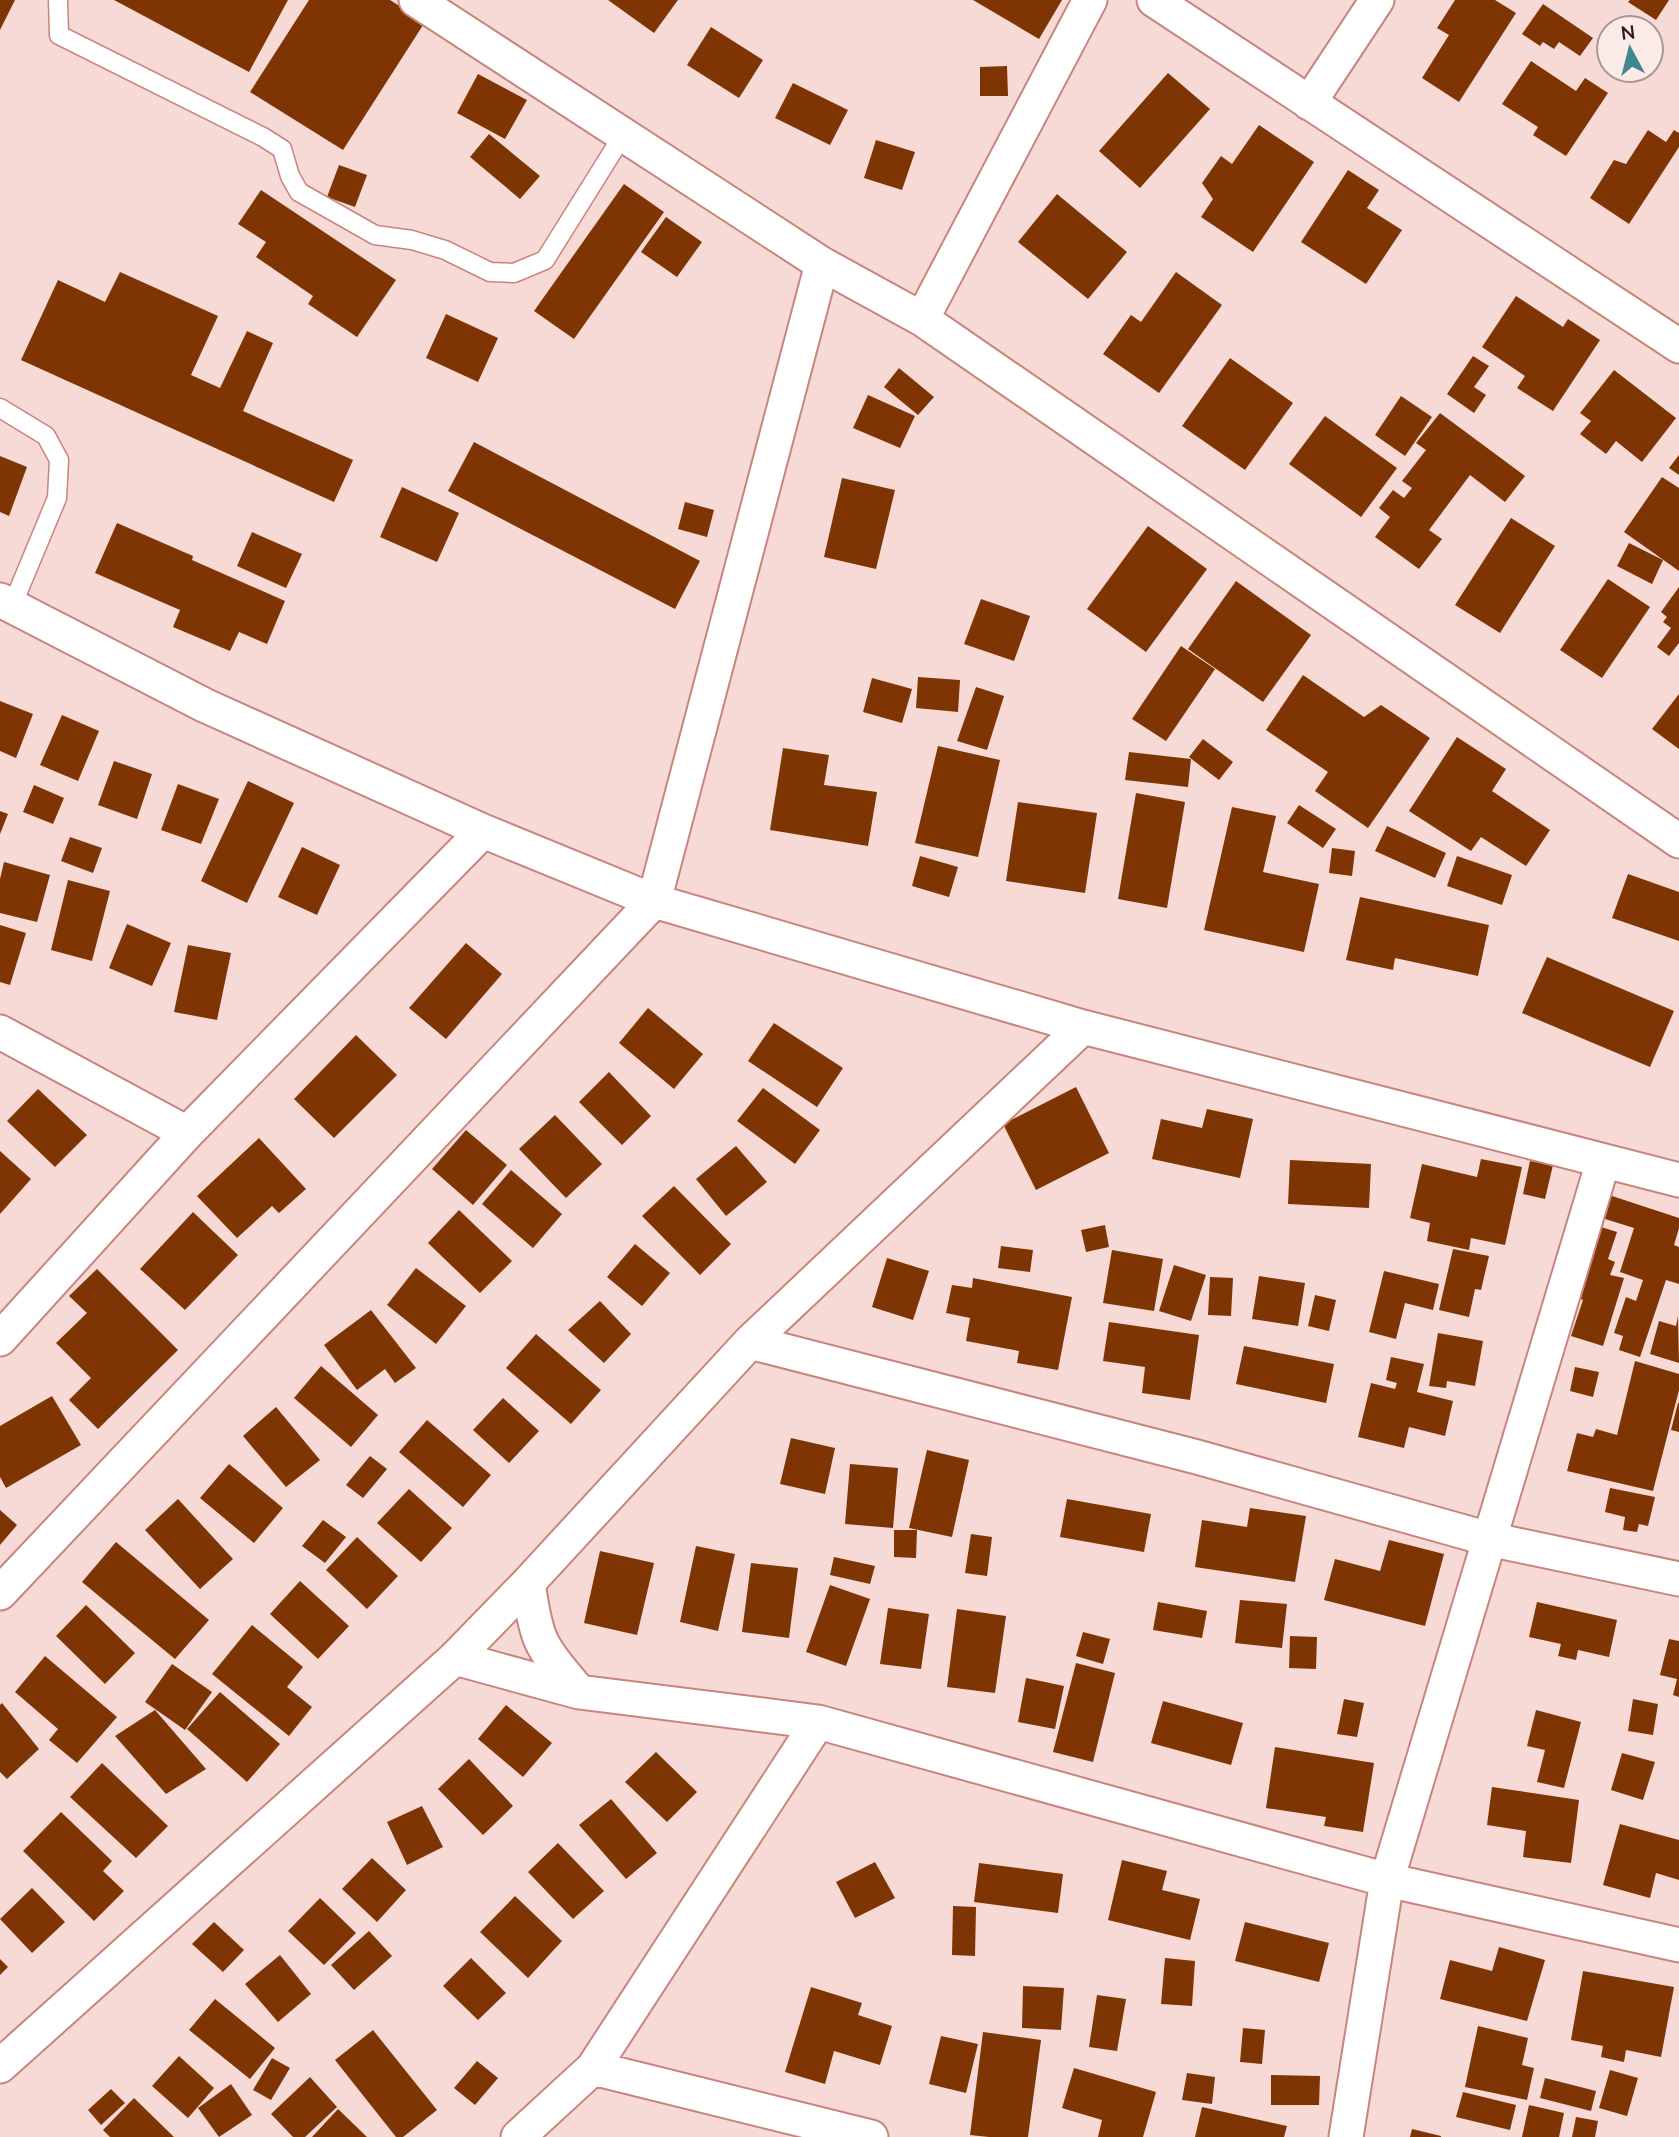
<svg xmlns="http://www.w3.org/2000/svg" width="1679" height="2137" font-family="'Nunito Sans',sans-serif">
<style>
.building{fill:#7f3403}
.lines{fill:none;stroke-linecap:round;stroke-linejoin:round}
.service-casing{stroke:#c8857e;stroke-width:21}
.minor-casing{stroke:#c8857e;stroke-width:37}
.service{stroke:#fff;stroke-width:18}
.minor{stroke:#fff;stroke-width:33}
</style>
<rect width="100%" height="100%" fill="#f7dad6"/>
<path class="building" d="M0,0H15L0,30Z
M114,0H288L249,72Z
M309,0H390L425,22L343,150L250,92Z
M608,0H678L654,33Z
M973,0H1062L1039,39Z
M1455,0H1495L1516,13L1459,102L1422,78L1449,35L1437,28Z
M1630,0H1669L1656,20L1628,2Z
M1543,4L1593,38L1580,56L1559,42L1554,49L1543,42L1540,46L1522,34Z
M711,27L763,60L739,98L687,65Z
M1531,61L1576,91L1585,78L1608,93L1566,156L1533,135L1538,127L1502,104Z
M1007,66L1008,96H980V67Z
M1168,73L1210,109L1140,188L1099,151Z
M478,74L527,100L505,139L457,113Z
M793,83L848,110L830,145L775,118Z
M1259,125L1314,162L1253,252L1201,217L1213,199L1202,183L1221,156L1232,164Z
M1648,130L1666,142L1674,130L1679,133V147L1629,224L1590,198L1614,160L1626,164Z
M489,134L540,176L520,199L470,157Z
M876,140L915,152L902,190L864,178Z
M339,165L367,175L355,207L327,197Z
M1348,170L1379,190L1367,208L1402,230L1366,284L1301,242Z
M624,184L664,212L574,339L534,311Z
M261,190L396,280L357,337L308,304L313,296L256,257L266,242L238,224Z
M1057,194L1127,252L1088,299L1018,242Z
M666,217L702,242L677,277L641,252Z
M120,272L218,316L191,375L220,388L247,331L273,343L243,411L353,460L334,502L21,360L58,280L105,302Z
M1176,272L1222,305L1159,393L1103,354L1131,315L1141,322Z
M1516,296L1563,327L1568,319L1600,340L1553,411L1517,388L1525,376L1482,347Z
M446,314L498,338L478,382L426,358Z
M1473,356L1489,366L1474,387L1486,395L1474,413L1447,394Z
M1230,358L1293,403L1245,470L1182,426Z
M899,368L934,397L918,415L884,387Z
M1614,370L1676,418L1642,462L1616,441L1606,454L1580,434L1591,421L1580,413Z
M868,395L915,416L900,448L853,428Z
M1401,396L1432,417L1405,456L1375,435Z
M1440,413L1525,476L1505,502L1470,475L1429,530L1442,539L1419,569L1375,537L1390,517L1379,508L1393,490L1404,498L1412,488L1402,481L1426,450L1416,443Z
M1325,416L1397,468L1361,517L1289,464Z
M474,442L700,561L675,609L448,491Z
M1679,455V475L1669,468Z
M0,456L27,467L9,516L0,512Z
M1662,477L1679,488V571L1624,532Z
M842,478L895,490L876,569L824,557Z
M402,487L459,513L437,562L380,537Z
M685,502L714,510L707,537L678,529Z
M1511,518L1555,546L1500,633L1455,605Z
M117,523L193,556L192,560L285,601L267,644L239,632L230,651L173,627L180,610L95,573Z
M1148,526L1207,569L1146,652L1087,609Z
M252,532L302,554L286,588L237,566Z
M1629,543L1663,560L1652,584L1617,566Z
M1608,579L1650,607L1602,678L1560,650Z
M1236,581L1311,635L1263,702L1188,649Z
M1679,587V643L1669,656L1657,647L1671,628L1663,622L1667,617L1661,612Z
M981,599L1030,616L1014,661L964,644Z
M1181,646L1215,669L1166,741L1132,719Z
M1303,675L1364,717L1381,705L1430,738L1368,828L1315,791L1328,772L1266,730Z
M918,677L960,680L958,712L916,708Z
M872,678L912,689L902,723L863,712Z
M976,687L1004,696L987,750L957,741Z
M1679,694V749L1652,729Z
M0,701L33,714L16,758L0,751Z
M62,715L99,731L78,781L40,765Z
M1457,737L1506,769L1492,791L1550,830L1526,866L1481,837L1471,851L1409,811Z
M1203,739L1233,762L1219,780L1189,757Z
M938,746L1000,760L978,857L915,843Z
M783,748L829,755L824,785L877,792L868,846L770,830Z
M1129,752L1191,759L1188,787L1125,780Z
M114,761L152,774L137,819L98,805Z
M248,781L294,803L247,903L201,881Z
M178,784L219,799L201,844L161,830Z
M34,785L64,798L53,824L23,812Z
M1136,793L1185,802L1167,908L1118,899Z
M1018,802L1097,813L1085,893L1006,881Z
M1299,805L1336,829L1323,848L1287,823Z
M1232,807L1276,816L1263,872L1319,884L1304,952L1204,930Z
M0,811L8,814L0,834Z
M1387,826L1446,853L1435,878L1375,851Z
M70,837L102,848L93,873L61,861Z
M302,847L340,865L317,915L278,897Z
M1332,848L1355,851L1352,876L1329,873Z
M920,856L958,867L949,897L912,886Z
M1457,856L1512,875L1502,905L1447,886Z
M4,862L50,875L37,922L0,913V879Z
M1628,874L1679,892V941L1612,918Z
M68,880L110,891L92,961L51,950Z
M1360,897L1489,925L1478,976L1395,958L1393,970L1346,960Z
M127,924L171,943L152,986L109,968Z
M0,925L26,933L10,985L0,982Z
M466,943L502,974L446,1039L409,1008Z
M188,945L231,953L217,1020L174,1012Z
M1547,957L1674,1011L1650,1067L1522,1013Z
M648,1008L703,1054L674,1089L619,1043Z
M774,1023L843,1068L817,1107L748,1061Z
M356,1035L397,1075L334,1138L294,1099Z
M609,1072L651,1116L622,1145L579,1102Z
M1076,1087L1109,1153L1036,1190L1003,1124Z
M763,1088L820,1130L795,1164L737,1121Z
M38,1089L87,1135L55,1167L7,1121Z
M1207,1109L1253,1119L1240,1178L1152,1159L1161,1119L1202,1128Z
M555,1115L602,1164L566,1198L519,1149Z
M466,1130L507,1165L473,1205L432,1169Z
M259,1138L306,1189L279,1213L272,1206L237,1238L197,1196Z
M736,1146L767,1182L726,1216L696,1179Z
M0,1151L31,1179L0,1214Z
M1481,1159L1522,1167L1505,1245L1471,1238L1469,1250L1427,1241L1430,1223L1410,1218L1422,1164L1477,1177Z
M1290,1160L1371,1164L1369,1208L1288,1204Z
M1530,1161L1553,1165L1545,1199L1523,1194Z
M511,1170L562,1214L533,1248L482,1204Z
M674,1186L731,1244L700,1275L642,1216Z
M1609,1195L1679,1218V1228L1674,1245L1679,1247V1284L1666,1280L1640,1357L1619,1350L1623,1336L1614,1333L1626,1297L1636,1301L1643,1280L1620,1272L1634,1228L1602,1218Z
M459,1210L512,1261L480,1293L428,1243Z
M193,1212L238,1255L185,1310L140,1269Z
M1105,1225L1109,1247L1086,1252L1081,1230Z
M1598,1226L1617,1232L1608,1259L1615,1262L1610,1275L1624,1278L1603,1346L1571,1336L1583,1300L1576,1297Z
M635,1244L670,1273L642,1306L607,1277Z
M1001,1246L1033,1250L1030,1272L998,1268Z
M1453,1249L1489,1256L1481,1290L1475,1289L1469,1317L1439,1310Z
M1112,1250L1163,1259L1154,1311L1103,1303Z
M887,1258L929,1271L913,1320L872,1307Z
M1174,1265L1206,1275L1191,1321L1159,1311Z
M416,1268L466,1306L436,1344L387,1305Z
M97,1269L178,1350L98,1429L69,1400L91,1378L56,1343L87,1313L69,1296Z
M1384,1271L1439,1284L1433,1310L1405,1303L1396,1339L1369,1332Z
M1259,1276L1305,1283L1298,1326L1252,1319Z
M1210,1277L1233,1278L1231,1316L1208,1315Z
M973,1278L1072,1297L1058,1370L1017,1363L1019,1351L966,1341L970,1318L946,1313L952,1285L972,1288Z
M1315,1295L1336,1300L1329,1331L1308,1326Z
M600,1301L631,1334L604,1363L568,1330Z
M371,1310L416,1368L395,1383L385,1369L357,1390L324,1345Z
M1678,1316L1679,1363L1650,1354L1659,1321L1676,1326Z
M1109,1322L1199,1335L1190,1400L1142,1393L1145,1367L1103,1361Z
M1438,1333L1483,1341L1475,1386L1447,1381L1446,1388L1429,1386Z
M536,1334L601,1390L571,1424L506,1368Z
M1244,1346L1334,1364L1326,1403L1236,1384Z
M1391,1357L1424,1364L1417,1392L1453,1401L1445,1436L1409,1427L1404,1448L1358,1437L1371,1383L1395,1389L1397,1383L1386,1380Z
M1635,1361L1679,1374V1390L1653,1491L1567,1471L1577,1433L1593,1437L1596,1429L1617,1435Z
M321,1366L378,1415L351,1447L294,1398Z
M1575,1367L1599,1372L1593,1397L1570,1391Z
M52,1396L81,1445L6,1488L0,1477V1426Z
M503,1398L539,1431L509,1463L473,1430Z
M1678,1403H1679V1432L1671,1430Z
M276,1407L320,1460L286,1487L243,1436Z
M427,1420L491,1475L463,1507L399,1452Z
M791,1438L835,1448L825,1494L780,1484Z
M927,1450L969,1460L952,1537L909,1528Z
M370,1456L387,1469L363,1498L346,1485Z
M229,1464L283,1508L254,1543L200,1498Z
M850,1464L898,1468L893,1528L845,1524Z
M1610,1488L1655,1497L1648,1526L1639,1524L1637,1532L1623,1530L1625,1517L1605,1512Z
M409,1489L452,1528L421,1562L377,1523Z
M178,1499L233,1559L200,1589L145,1530Z
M1067,1499L1151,1514L1144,1552L1060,1537Z
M1250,1508L1306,1516L1295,1582L1195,1567L1202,1520L1247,1527Z
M0,1510L17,1525L0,1545Z
M323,1520L346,1537L325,1563L302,1546Z
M894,1530H917L916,1558L894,1557Z
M971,1534L992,1537L987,1576L965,1573Z
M357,1537L398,1576L367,1609L326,1570Z
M1389,1540L1444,1554L1425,1626L1324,1600L1335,1559L1380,1571Z
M116,1542L209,1620L175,1659L82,1582Z
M696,1546L735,1554L718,1631L680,1622Z
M600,1551L654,1563L637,1635L584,1623Z
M834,1557L875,1566L870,1584L830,1575Z
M751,1563L798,1568L789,1638L742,1632Z
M300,1581L349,1626L318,1659L270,1614Z
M830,1585L870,1599L846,1666L806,1652Z
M1240,1600L1287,1604L1282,1648L1235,1643Z
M1158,1602L1207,1611L1202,1638L1153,1630Z
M1537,1602L1617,1620L1609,1657L1578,1650L1576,1660L1558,1656L1561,1644L1529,1637Z
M86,1605L135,1653L105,1684L56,1636Z
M888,1608L929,1614L921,1669L880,1664Z
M957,1609L1006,1616L995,1693L947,1687Z
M252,1625L303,1667L287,1687L312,1707L289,1736L212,1674Z
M1083,1632L1110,1639L1103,1664L1076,1656Z
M1290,1636L1317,1637L1316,1669L1289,1668Z
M1669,1639L1679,1641V1697L1673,1695L1677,1679L1660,1675Z
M45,1656L117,1717L77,1763L49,1740L58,1729L15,1692Z
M1076,1663L1115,1673L1093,1762L1053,1752Z
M172,1664L212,1692L185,1730L145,1702Z
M1026,1678L1064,1686L1055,1729L1018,1722Z
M220,1692L280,1744L247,1782L187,1729Z
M1344,1699L1364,1703L1357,1737L1337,1734Z
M1633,1699L1658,1704L1653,1735L1628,1731Z
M1163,1701L1243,1723L1231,1765L1151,1743Z
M2,1703L39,1749L7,1779L0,1772V1705Z
M506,1705L552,1743L523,1777L478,1739Z
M155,1710L206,1769L166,1794L115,1736Z
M1536,1710L1581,1722L1564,1788L1537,1782L1545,1750L1527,1746Z
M1275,1747L1374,1763L1363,1832L1324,1826L1326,1817L1266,1808Z
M656,1752L697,1792L667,1822L625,1782Z
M1622,1753L1655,1762L1643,1800L1611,1790Z
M469,1759L513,1806L483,1835L438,1789Z
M102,1763L168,1826L136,1858L70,1797Z
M1492,1787L1579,1800L1571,1863L1523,1857L1526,1831L1487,1825Z
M611,1799L657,1853L626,1879L579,1825Z
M422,1806L443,1847L407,1865L387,1822Z
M61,1812L112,1861L103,1871L124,1891L94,1921L23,1851Z
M1620,1824L1679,1840V1880L1656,1873L1650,1898L1603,1885Z
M558,1843L604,1891L573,1919L528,1872Z
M372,1858L406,1890L377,1922L342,1889Z
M1122,1860L1167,1871L1162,1890L1200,1899L1190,1940L1108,1920Z
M875,1862L895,1898L855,1918L836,1882Z
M979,1863L1063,1874L1058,1913L974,1902Z
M32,1888L65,1922L32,1953L0,1919Z
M515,1896L562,1941L528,1978L480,1932Z
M320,1898L356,1933L324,1965L288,1931Z
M953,1906L976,1907L975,1956L952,1955Z
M214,1922L244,1950L223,1972L192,1944Z
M1245,1922L1329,1943L1319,1982L1235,1961Z
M369,1931L392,1956L354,1990L331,1965Z
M1499,1947L1545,1960L1527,2021L1440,1999L1450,1960L1492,1971Z
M280,1955L311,1994L278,2022L245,1984Z
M471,1958L506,1993L478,2020L443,1986Z
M1165,1958L1195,1961L1192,2006L1161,2004Z
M0,1959L8,1967L0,1975Z
M1583,1971L1674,1987L1661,2057L1626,2050L1624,2062L1601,2057L1603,2046L1571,2040Z
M1023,1986L1064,1988L1061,2030L1022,2028Z
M811,1987L862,2003L858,2015L892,2026L880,2065L834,2051L825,2084L785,2072Z
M1097,1995L1126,1999L1117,2051L1089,2047Z
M215,1999L275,2048L250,2079L189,2030Z
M1478,2026L1528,2038L1522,2065L1534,2068L1527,2100L1465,2087Z
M1243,2028L1265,2030L1262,2064L1240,2062Z
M373,2030L437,2110L403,2137H396L335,2060Z
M983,2032L1041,2040L1028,2137H989L970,2135Z
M941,2036L978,2044L966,2093L929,2084Z
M179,2056L214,2088L188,2118L152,2086Z
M272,2058L290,2068L271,2100L253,2090Z
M477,2061L498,2078L475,2105L454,2088Z
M1074,2068L1156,2092L1143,2137H1098L1102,2120L1062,2108Z
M1610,2070L1638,2078L1627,2116L1599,2108Z
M1187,2073L1215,2077L1212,2104L1182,2100Z
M1271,2075L1320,2076L1319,2105H1271Z
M310,2077L337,2107L305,2137H293L271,2114Z
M1545,2078L1596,2091L1591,2111L1540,2098Z
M231,2084L252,2115L219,2137L198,2108Z
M111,2089L125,2103L101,2125L88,2110Z
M1463,2092L1516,2105L1510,2130L1456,2117Z
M134,2098L174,2137H110L103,2130Z
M1529,2105L1564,2113L1559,2137H1522Z
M1202,2107L1287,2126L1284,2137H1195Z
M338,2109L367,2137H312Z
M1576,2117L1598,2121L1595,2137H1572Z
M1412,2129L1441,2136V2137H1410Z"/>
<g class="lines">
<defs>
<path id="service" d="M58,0L59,35L263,137L282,149L290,176L299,192L375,235L412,240L445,250L490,272L514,273L545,260L623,135
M0,408L46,436L59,460L57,498L12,606"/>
<path id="minor" d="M416,0L822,264L922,319L1679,841
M1154,0L1679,346
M1309,103L1377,0
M922,319L1090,0
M0,600L204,705L483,831L654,901L1083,1027L1679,1180
M0,1032L187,1133
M0,1339L187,1133L483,831
M750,1342L1197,1457L1489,1539L1679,1579
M528,1583C531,1601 533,1620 540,1638C548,1658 566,1675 579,1692
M0,1593L654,901L822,264
M455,1658L579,1692L818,1722
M0,2066L455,1658L528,1583L750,1342L1083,1027
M593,2068L871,2137
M518,2137L593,2068L818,1722L1387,1880L1679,1945
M1346,2137L1387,1880L1603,1162"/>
</defs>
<use href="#service" class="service-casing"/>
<use href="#minor" class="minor-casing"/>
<use href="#service" class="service"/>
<use href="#minor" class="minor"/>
</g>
<g transform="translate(1630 49) rotate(353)"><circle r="33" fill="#faebe9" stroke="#aa9794" stroke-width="2"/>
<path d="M0-5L12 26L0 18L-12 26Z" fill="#418790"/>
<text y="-10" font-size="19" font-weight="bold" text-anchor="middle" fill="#311815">N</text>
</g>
</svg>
